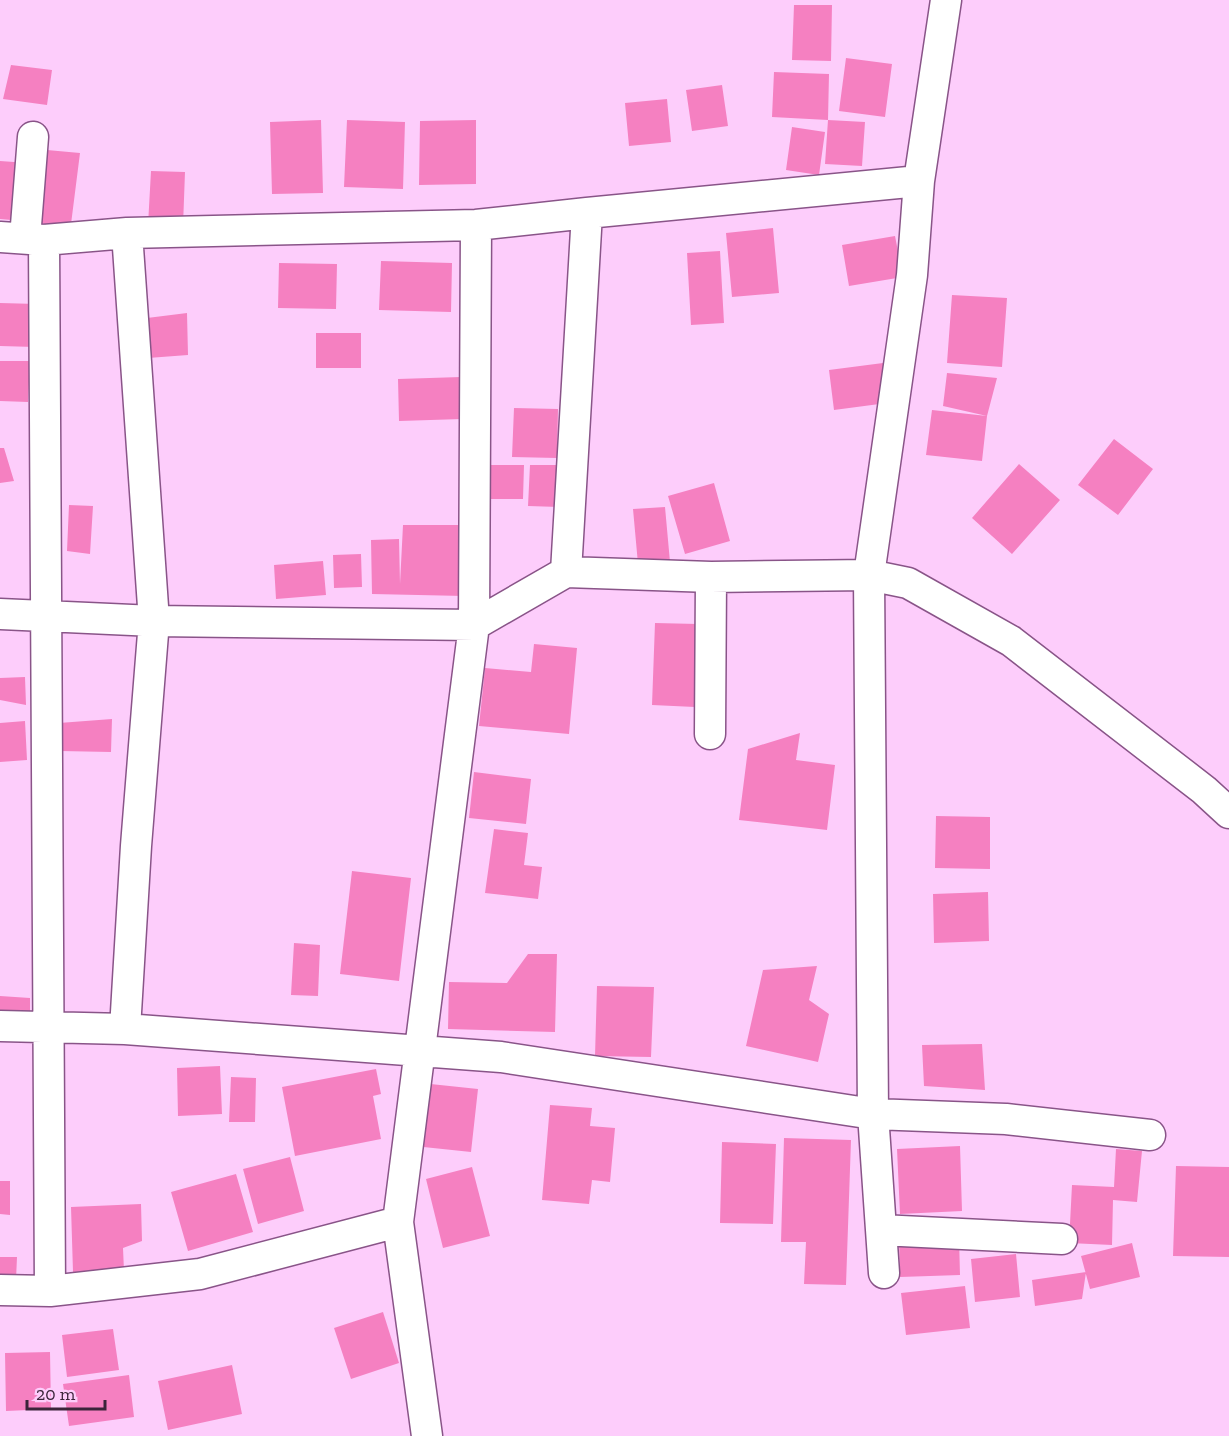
<svg xmlns="http://www.w3.org/2000/svg" width="1229" height="1436" font-family="'Zilla Slab',serif">
<style>
.building{fill:#f580c1}
.lines{fill:none;stroke-linecap:round;stroke-linejoin:round}
.minor-casing{stroke:#895488;stroke-width:33}
.minor{stroke:#fff;stroke-width:30}
</style>
<rect width="100%" height="100%" fill="#fdcdfb"/>
<path class="building" d="M794,5H832L831,61L792,60Z
M846,58L892,64L885,117L839,111Z
M11,65L52,70L47,105L3,99Z
M774,72L829,74L828,120L772,117Z
M722,85L728,126L692,131L686,90Z
M667,99L671,142L629,146L625,103Z
M321,120L323,193L272,194L270,122Z
M347,120L405,122L403,189L344,187Z
M476,120V184L419,185L420,121Z
M828,120L865,122L862,166L825,164Z
M792,127L825,132L819,175L786,170Z
M47,150L80,153L70,232L38,228Z
M0,161L28,163L23,221L0,219Z
M151,171L185,172L183,226L148,225Z
M773,228L779,293L732,297L726,233Z
M895,236L903,277L849,286L842,245Z
M720,251L724,323L691,325L687,253Z
M381,261L452,263L451,312L379,310Z
M279,263L337,264L336,309L278,308Z
M952,295L1007,298L1002,367L947,363Z
M0,303L37,304L35,347L0,346Z
M187,313L188,355L148,358L147,318Z
M316,333H361V368H316Z
M0,361H30L28,402L0,401Z
M883,363L887,403L834,410L829,370Z
M947,373L997,378L987,416L943,406Z
M461,377L462,419L399,421L398,379Z
M514,408L558,409L557,458L512,457Z
M932,410L987,416L982,461L926,455Z
M1114,439L1153,469L1118,515L1078,485Z
M0,448H4L14,481L0,483Z
M1019,464L1060,500L1012,554L972,518Z
M487,465H524L523,499H487Z
M530,465H561L559,507L528,506Z
M714,483L730,541L685,554L668,496Z
M69,505L93,506L90,554L67,551Z
M665,507L670,562L638,564L633,509Z
M403,525H464V596L372,594L371,540L399,539L400,584Z
M361,554L362,587L334,588L333,555Z
M323,561L326,595L276,599L274,565Z
M655,623L698,624L695,707L652,705Z
M534,644L577,648L569,734L479,726L485,668L531,672Z
M25,677L26,705L0,700V678Z
M112,719L111,752L60,751L59,723Z
M25,721L27,760L0,762V723Z
M800,733L796,760L835,765L827,830L739,820L748,749Z
M474,772L531,779L526,824L469,818Z
M936,816L990,817V869L935,868Z
M494,829L528,833L524,865L542,867L538,899L485,893Z
M352,871L411,878L399,981L340,974Z
M988,892L989,941L934,943L933,894Z
M294,943L320,945L318,996L291,995Z
M528,954H557L555,1032L448,1029L449,982L507,983Z
M817,966L809,1000L829,1014L818,1062L746,1046L763,970Z
M597,986L654,987L651,1057L595,1056Z
M0,996L30,998V1013L0,1012Z
M982,1044L985,1090L924,1086L922,1045Z
M220,1066L222,1114L178,1116L177,1068Z
M376,1069L381,1094L373,1096L381,1139L295,1156L282,1087Z
M231,1077L256,1078L255,1122H229Z
M421,1083L478,1089L471,1152L414,1146Z
M550,1105L592,1108L590,1126L615,1128L610,1182L592,1180L589,1204L542,1200Z
M784,1138L851,1140L846,1285L804,1284L806,1242H781Z
M722,1142L776,1144L773,1224L720,1223Z
M960,1146L962,1211L900,1214L897,1149Z
M1116,1149L1142,1151L1137,1202L1113,1200L1112,1245L1069,1243L1072,1185L1114,1187Z
M290,1157L304,1211L258,1224L243,1169Z
M1176,1166L1229,1167V1257L1173,1256Z
M472,1167L490,1236L443,1248L426,1179Z
M236,1174L253,1232L188,1251L171,1192Z
M0,1181H10V1215L0,1214Z
M141,1204L142,1241L123,1248L124,1271L73,1272L71,1207Z
M959,1237L960,1275L900,1277L899,1239Z
M1132,1243L1140,1277L1090,1289L1081,1256Z
M1016,1254L1020,1297L975,1302L971,1259Z
M0,1257H17L16,1280H0Z
M1086,1272L1082,1299L1035,1306L1032,1280Z
M965,1286L970,1328L906,1335L901,1293Z
M383,1312L399,1363L351,1379L334,1328Z
M113,1329L119,1370L67,1377L62,1335Z
M50,1352L51,1409L6,1411L5,1353Z
M232,1365L242,1414L168,1430L158,1381Z
M129,1375L134,1417L69,1426L63,1384Z"/>
<g class="lines">
<defs>
<path id="minor" d="M0,237L44,240L127,233L476,225L587,213
M25,238L33,137
M44,240L50,1291
M566,572L587,213L919,181
M0,614L154,621L474,625L566,572L711,577L869,575L908,583L1011,641L1204,790L1229,813
M710,734L711,577
M0,1026L125,1029L501,1057L873,1114L1006,1119L1150,1135
M125,1029L136,846L154,621L127,233
M881,1230L1062,1239
M884,1273L873,1114L869,575L912,275L919,181L946,0
M0,1290L50,1291L200,1274L398,1222
M427,1436L398,1222L474,625L476,225"/>
</defs>
<use href="#minor" class="minor-casing"/>
<use href="#minor" class="minor"/>
</g>
<path d="M27 1400v9h78v-9" fill="none" stroke="#3b243a" stroke-width="3"/>
<text x="36" y="1400" font-size="18" fill="#3b243a" stroke="#fdcdfb" stroke-width="4.5" paint-order="stroke">20 m</text>
</svg>
